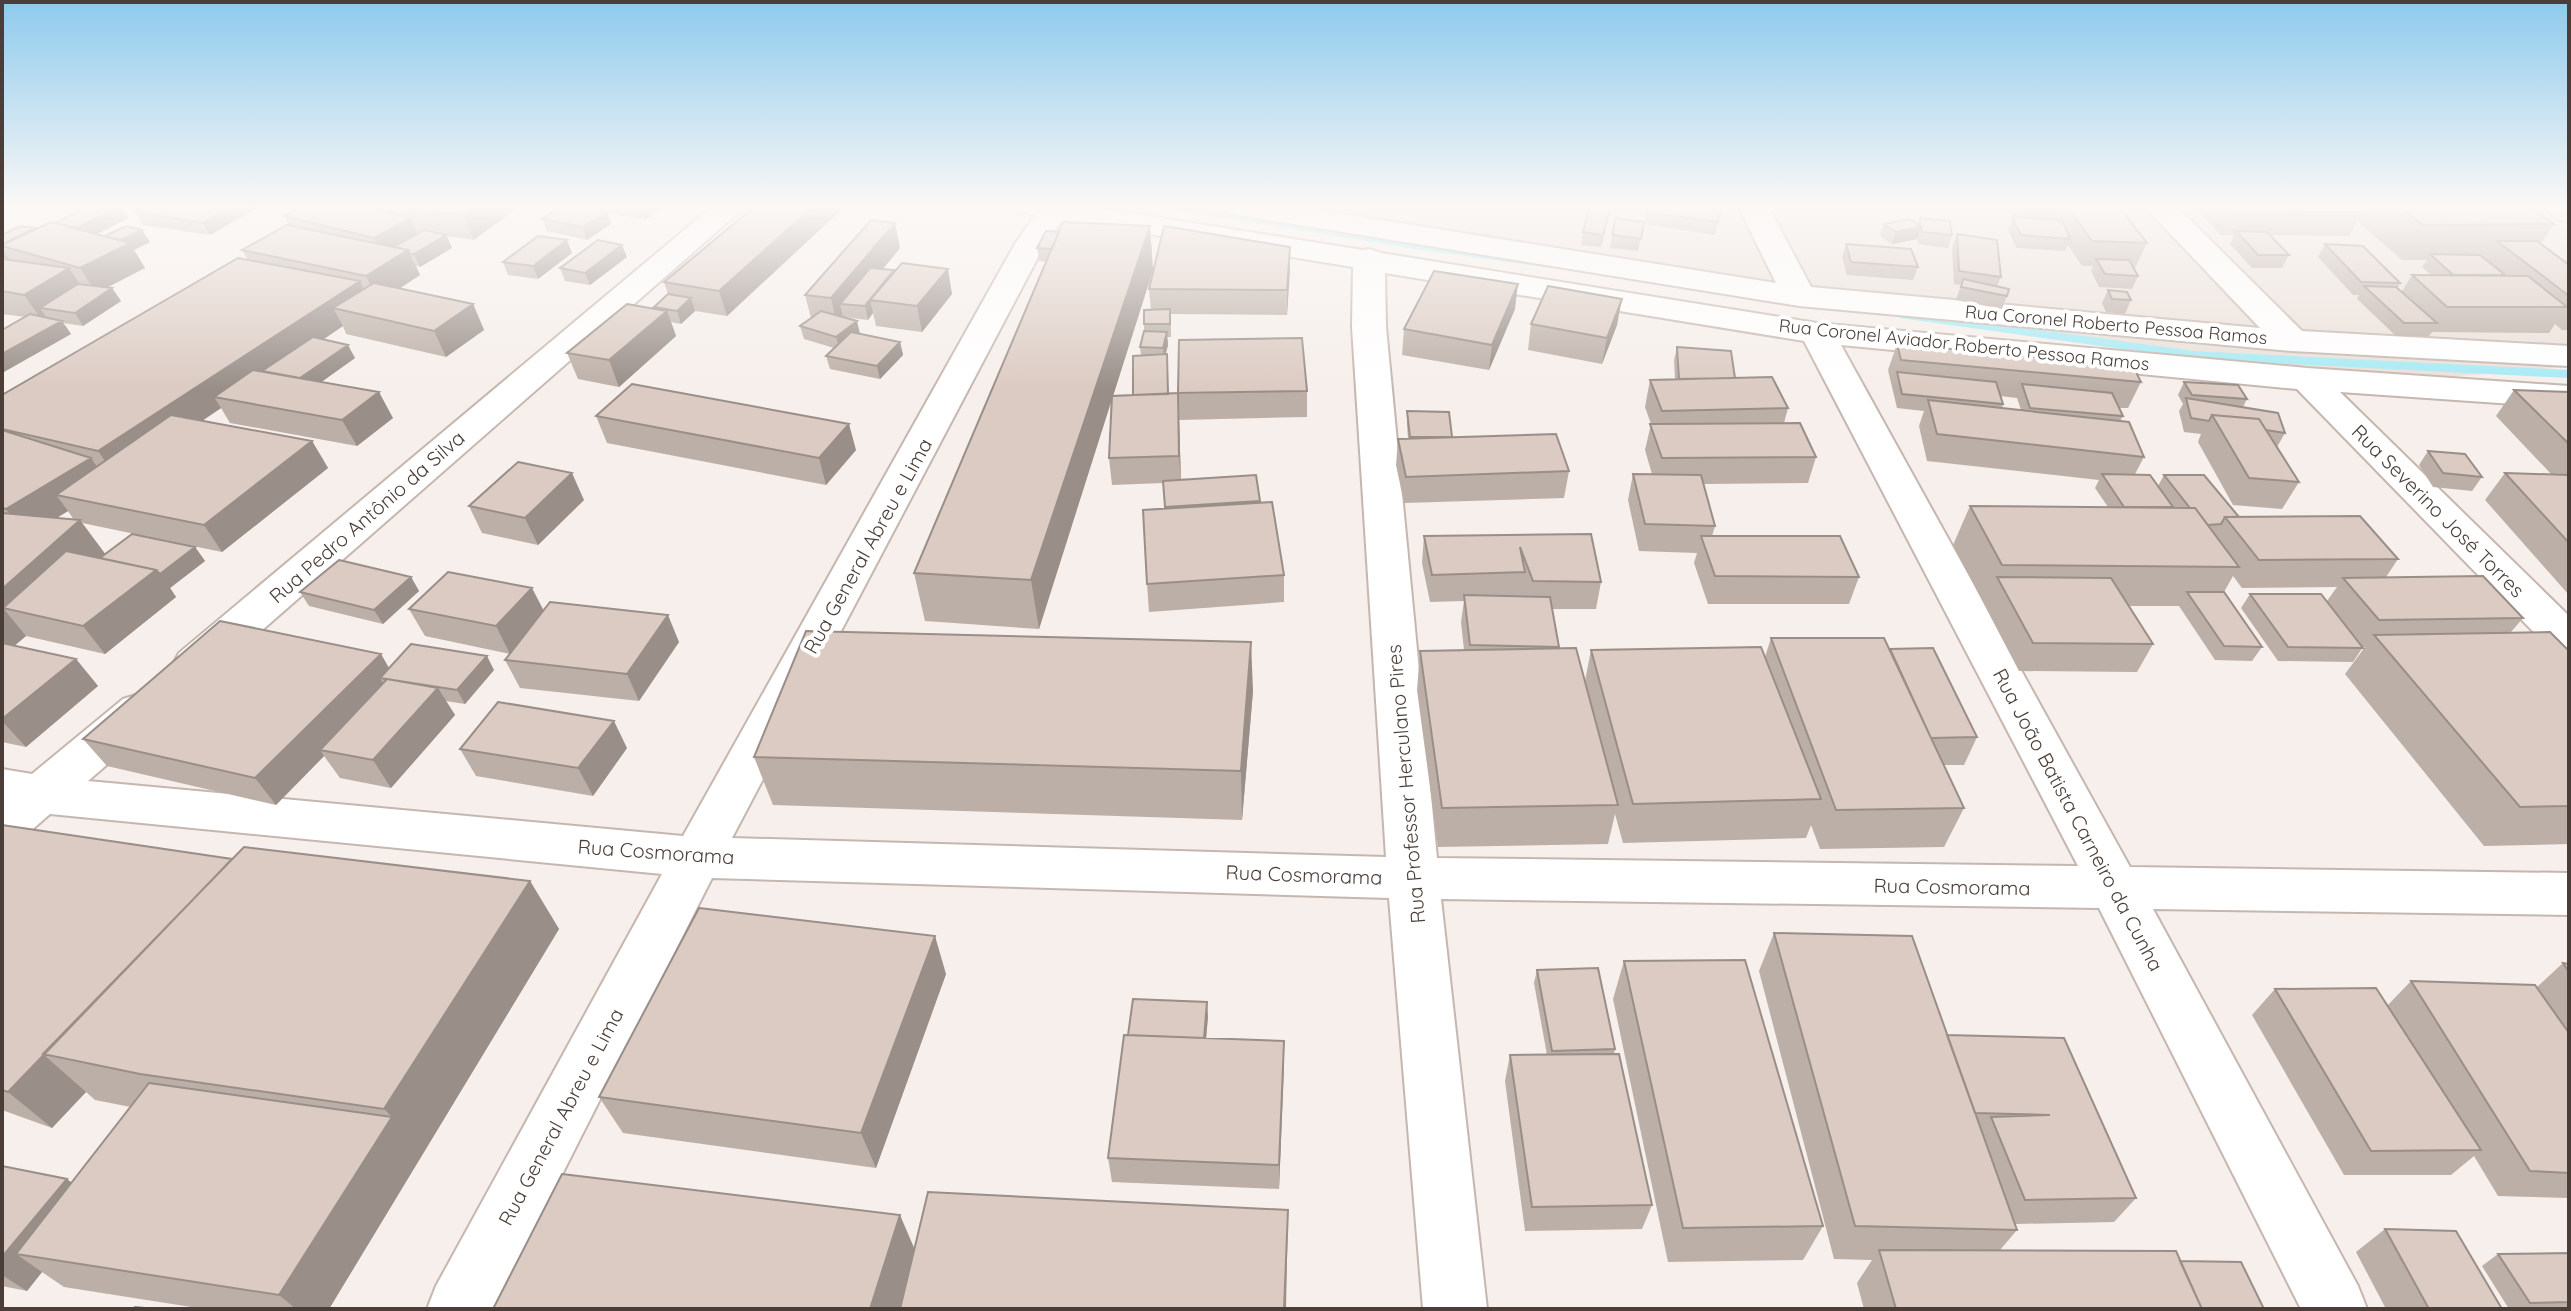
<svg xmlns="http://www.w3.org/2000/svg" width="2571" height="1311" font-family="Quicksand,sans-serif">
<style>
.residential{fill:#eae0d9}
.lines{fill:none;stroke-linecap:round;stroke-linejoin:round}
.stream{fill:#a5eaf5;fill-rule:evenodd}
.minor-casing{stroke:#c5b7af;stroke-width:4}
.secondary-casing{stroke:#dbb89b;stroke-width:4}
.minor{fill:#fff;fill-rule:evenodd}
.secondary{fill:#ffe5cc;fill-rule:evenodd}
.wall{fill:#bcafa7;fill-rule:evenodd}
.shaded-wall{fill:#998e88}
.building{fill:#dbcbc2;stroke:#998e88;stroke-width:2}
.labels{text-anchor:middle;stroke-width:8;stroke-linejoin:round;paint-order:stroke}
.far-street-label{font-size:18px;fill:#4b3e38;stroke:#fff}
.street-label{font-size:20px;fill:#4b3e38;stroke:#fff}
</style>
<rect width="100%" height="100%" fill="#f6efeb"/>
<path class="residential" d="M1149,206H2544L2569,224V367L2383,382L1296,230Z"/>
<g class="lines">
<path class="stream" d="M1169,206H1192L1414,243L1552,262L1558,265L1552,268L1414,249L1174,209Z
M1904,311L2194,351L2569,370V378L2194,359L1900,318V312Z"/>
<defs>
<path id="minor" d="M713,206H746L211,675L195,679L179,675L173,664L179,653Z
M1016,206H1085L1363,250L1369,249L1381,253L1817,323L2307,368L2569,386V408L2340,392L2569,616V657L2554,653L2297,389L1841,345L2130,867L2569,873V915L2153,909L2358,1286L2367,1309H2301L2099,908L1441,899L1487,1309H1423L1389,898L712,878L494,1309H427L436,1286L662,874L50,814L19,841L2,846V769L32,774L123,699L139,694L155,699L162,711L155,723L88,781L683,836L1015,244L1035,215L1021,212ZM1062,220L1353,267L1352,327L1386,857L732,838L1045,244ZM1385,273L1804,341L2078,866L1437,858L1386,327Z
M1223,206H1293L1776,283L1738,206H1768L1811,287L2260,328L2144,206H2176L2302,331L2569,346V366L2292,351L1799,306L1238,215L1228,212Z"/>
<path id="secondary" d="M2544,206H2569V222L2558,219Z"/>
</defs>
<use href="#minor" class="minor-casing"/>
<use href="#secondary" class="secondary-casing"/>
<use href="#minor" class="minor"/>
<use href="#secondary" class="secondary"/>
</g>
<path class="wall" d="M89,206H121L128,218L97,234L150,242L134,250L145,268L106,288H112L121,301L83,326L63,323L71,334L2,373V330L25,317L2,314V235L36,229L55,223Z
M148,206H260L210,235L143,225L136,212Z
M304,206H514L515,209L474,240L447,236L452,248L420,267L416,266L420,275L400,288L473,304L484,330L446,357L346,334L343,326L323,340L355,358L321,382L393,418L357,446L230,423L221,408L202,421L312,441L328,468L222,552L82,523L105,554L195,547L205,561L170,588L176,597L105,654L26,636L14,646L76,659L98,686L26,747L2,742V395L248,260L242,250L289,226L284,216ZM68,511L74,520L56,518Z
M562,206H665L645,220L607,213L611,224L587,240L547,231L542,219Z
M1611,206L1601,247L1581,245L1583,232Z
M2009,206H2118L2147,243L2135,268H2134L2138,276L2132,289L2099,287L2091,271L2093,266H2082L2068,245L2065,251L2016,248L2008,229L2013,217L2007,210Z
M2202,206H2528L2554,224L2541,244L2569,265V330H2562L2555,324L2549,333L2432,332L2429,336H2396L2357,299L2359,295H2353L2318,257L2325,244L2400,283L2398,288L2402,291L2412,275H2431L2422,267L2427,260H2402L2357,221L2349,236L2270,235L2289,255L2282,268H2252L2230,244L2234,235H2221L2199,212Z
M841,210L727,316L695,311L681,324L671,322L676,336L619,387L578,379L567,353L655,308L654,307L668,294L664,282Z
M1721,210L1715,235L1644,224L1646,212Z
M1616,218L1644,222L1638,251L1610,248Z
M1920,218L1952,235L1948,248L1918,244L1917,239L1892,244L1880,236L1884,224H1918Z
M1150,226L1153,270L1113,396L1133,395L1141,355L1140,347L1144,331V324L1151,310L1149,289L1290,247L1287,315L1171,314V337H1167L1168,345L1165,354L1169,394L1307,391V417L1179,420L1181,480L1256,475L1260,503L1284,575V602L1149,612L1147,584L1165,509L1163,483L1112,485L1109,458L1111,401L1039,629L925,621L914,573L1046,262L1039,261L1037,248L1059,232Z
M1957,234L2001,277L1997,286L2007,296L2002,309L1956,300L1961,285L1954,284L1952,247Z
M1846,244L1918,267L1913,280L1847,275L1842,257Z
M900,248L883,269L895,272L952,294L922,332L876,326L873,313L868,320L843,317L860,334L900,342L903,355L880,379L830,369L826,356L834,348L804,339L800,326L811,318L805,295Z
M572,253L538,279L508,275L503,262Z
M627,257L590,285L565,281L560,268Z
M2108,290L2131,300L2125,314L2106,312L2102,303Z
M1515,309L1489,370L1402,355L1404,329Z
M1531,324L1617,325L1602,364L1528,350Z
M1897,344L2141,382L2128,408H2119L2123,416L2120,421L2144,457L2135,474L2158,486L2164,475L2239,517L2398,559L2386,577L2523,618L2511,632L2569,651V844L2484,846L2345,674L2365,647H2363L2353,662L2278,661L2241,608L2250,594L2327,601L2337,587L2242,588L2233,576L2224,592L2262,647L2252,661L2215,660L2179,606H2129L2153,644L2137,672L2019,671L1953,545L1970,506L2108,507L2095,488L2099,480L1927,461L1919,426L1924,411L1897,408L1888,370ZM2000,396L2017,398L2021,410L2002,408L2003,404Z
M1677,347L1788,408L1784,423L1816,457L1808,483L1703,484L1715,526L1712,536L1859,577L1849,604H1708L1694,563L1697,553L1639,551L1628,500L1633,474H1652L1645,450L1651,424L1645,407L1650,380H1675L1674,360Z
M2184,382L2247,399L2243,407L2285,433L2277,447L2299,482L2282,509L2233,505L2198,442L2201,434L2184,432L2179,411L2183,404L2178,395Z
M2514,390L2569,392V595L2485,500L2505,473L2552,475L2496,416Z
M1407,411L1452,437L1569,471L1564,498L1404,503L1396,465L1398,439L1408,438L1407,425Z
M596,416L856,450L826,485L607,443Z
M2428,451L2482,477L2472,491L2433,487L2419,465Z
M584,500L538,545L482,533L469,506Z
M1591,534L1601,582L1596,609H1552L1559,649L1585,681L1591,650L1765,657L1771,638L1890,649L1977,737L1964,765H1944L1964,808L1944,847L1820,849L1811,825L1806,838L1623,843L1615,814L1608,844L1438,847L1417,690L1420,651L1464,650L1461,622L1464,601L1430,602L1422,563L1424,536Z
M411,577L419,591L383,624L309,606L300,592Z
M409,609L679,642L639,701L520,688L505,660L510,654L425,636Z
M389,668L494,670L465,704L446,701L455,715L391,788L340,778L324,756L276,805L107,766L83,739Z
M1253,691L1242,820L773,805L754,757Z
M627,748L593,796L476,776L460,749Z
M2,825L232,859L530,881L559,929L329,1309H204L64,1287L42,1272L27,1291L2,1286V1166L67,1179L71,1183L131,1107L95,1100L86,1092L52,1128L2,1110Z
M1774,933L1947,1035L2136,1198L2114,1222L2015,1224L2017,1230L2000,1250L2180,1261L2264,1309H1864L1857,1283L1872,1260L1834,1259L1759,971Z
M1624,961L1823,1226L1803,1260L1668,1262L1613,999Z
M2563,963L2569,964V1198L2498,1196L2474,1156L2451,1175H2344L2252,1015L2275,989L2387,1006L2411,981L2537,987Z
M1537,970L1615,1049L1614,1054L1652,1205L1642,1229L1525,1231L1505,1081L1510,1055H1547L1534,983Z
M946,974L876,1168L623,1133L599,1097Z
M1208,1016L1206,1038L1284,1041L1279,1189L1112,1182L1108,1158L1128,1035Z
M2385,1229L2502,1309H2386L2356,1252Z
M2569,1253V1309H2509L2482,1266L2498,1254Z"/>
<path class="shaded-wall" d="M119,206H121L128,218L85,240L77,228Z
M232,206H260L210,235L203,223Z
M476,206H514L515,209L474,240L463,215Z
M644,206H665L645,220L641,207Z
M814,206H840L841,210L727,316L719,291Z
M1611,206L1610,212L1601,247L1603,235Z
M607,212L611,224L587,240L583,227Z
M410,218L421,242L386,263L374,238Z
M895,223L900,248L853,305L840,304L843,317L837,324L831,298Z
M1150,226L1153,270L1039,629L1031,580Z
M1921,227L1917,239L1892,244L1896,232Z
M142,230L150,242L134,250L145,268L96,293L80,268L121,240Z
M446,235L452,248L420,267L414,254Z
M567,240L572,253L538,279L533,266Z
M622,245L627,257L590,285L585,273Z
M1290,247V272L1287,315V290Z
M2,249L9,260L2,264Z
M408,250L420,275L379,302L366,276Z
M69,268L86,293L40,308L46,317L42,320L24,295Z
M948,269L952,294L922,332L917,306Z
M894,270L897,283L870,300L873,313L868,320L865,306Z
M360,281L372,306L333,308L343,326L272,373L214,397L221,408L117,478L98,451Z
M1518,284L1515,309L1489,370L1492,345Z
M112,288L121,301L83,326L75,313Z
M691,298L695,311L681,324L677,311Z
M1622,299L1617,325L1602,364L1607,338Z
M473,304L484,330L446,357L434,331Z
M667,311L676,336L619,387L609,360Z
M62,321L71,334L2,373V354Z
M857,321L860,334L840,350L836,337Z
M1167,332L1168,345L1164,361L1163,348Z
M900,342L903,355L880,379L877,366Z
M348,345L355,358L306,393L298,379Z
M379,392L393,418L357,446L342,420Z
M1178,393L1179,420L1181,483L1179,456Z
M849,424L856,450L826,485L819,458Z
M312,441L328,468L222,552L204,525Z
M91,458L110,485L56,495L68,511L27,536L6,509Z
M572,473L584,500L538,545L525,518Z
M80,520L109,559L3,608L26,636L2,656V589Z
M195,547L205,561L170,588L176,597L105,654L83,626L156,570Z
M411,577L419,591L383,624L374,610Z
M532,588L546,615L510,654L496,626Z
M668,615L679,642L639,701L627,674Z
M1251,642L1253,691L1242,820L1241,771Z
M381,654L396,680L380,678L388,691L320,750L324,756L276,805L255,778Z
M487,656L494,670L465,704L457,690Z
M76,659L98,686L26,747L2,721V719Z
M438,688L455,715L391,788L373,760Z
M614,721L627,748L593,796L578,768Z
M530,881L559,929L329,1309H296L279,1295L392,1117L384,1109Z
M935,936L946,974L876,1168L861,1133Z
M1207,1002L1208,1016L1204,1064L1203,1050Z
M1284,1041V1067L1279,1189V1165Z
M44,1055L86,1092L52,1128L8,1092Z
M67,1179L98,1204L16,1254L42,1272L27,1291L2,1275V1257Z
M1288,1210L1286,1309H1284Z
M900,1215L918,1257L902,1309H870Z"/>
<path class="building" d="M89,206H119L77,228L55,223Z
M148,206H164L185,209L190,206H232L203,223L136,212Z
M304,206H357L410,218L374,238L284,216Z
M390,206H476L463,215Z
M562,206H580L607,212L583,227L542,219Z
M755,206H814L719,291L664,282Z
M1590,206H1611L1603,235L1583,232Z
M1648,206H1695L1721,210L1718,222L1646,212Z
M2020,206H2055L2057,208L2023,209Z
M2067,206H2118L2147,243L2092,241Z
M2228,206H2356L2362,212L2233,211Z
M2399,206H2528L2554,224L2423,225Z
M2012,217L2062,220L2070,239L2021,235Z
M1616,218L1644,222L1641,239L1612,235Z
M1920,218L1950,221L1952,235L1922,232Z
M1910,219L1921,227L1896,232L1884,224Z
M871,220L895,223L831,298L805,295Z
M51,222L130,243L80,268L2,246V245Z
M1063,222L1150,226L1031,580L914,573Z
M287,225L408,250L366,276L242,250Z
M20,226L35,228L2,245V235Z
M126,226L142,230L121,240L105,236Z
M1164,226L1290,247L1287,290L1149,289Z
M424,230L446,235L414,254H410L408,250L394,247Z
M1046,231L1059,232L1052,249L1037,248Z
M2236,231L2267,232L2289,255H2258Z
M1957,234L1997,240L2001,277L1959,271Z
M538,236L567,240L533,266L503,262Z
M598,240L622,245L585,273L560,268Z
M2497,241H2537L2569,265V296Z
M1846,244L1911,249L1918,267L1851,262Z
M2325,244L2363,246L2400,283L2361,282Z
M2430,254L2480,255L2505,275H2453Z
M238,258L360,281L98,451L2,429V395Z
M2,259L69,268L24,295L2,291Z
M2096,259L2129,260L2138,276L2105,274Z
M902,263L948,269L917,306L870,300Z
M870,268L894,270L865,306L840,304Z
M1434,271L1518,284L1492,345L1404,329Z
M2412,275L2528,276L2567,307H2447Z
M1963,279L2009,289L2007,296L1961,287Z
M374,283L473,304L434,331L333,308Z
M78,284L112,288L75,313L40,308Z
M1548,286L1622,299L1607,338L1531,324Z
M2364,286L2396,287L2437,323H2404Z
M2108,290L2127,292L2131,300L2112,299Z
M668,294L691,298L677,311L654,307Z
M627,304L667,311L609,360L567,353Z
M1170,309V324H1144V310Z
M821,311L857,321L836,337L800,326Z
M30,314L62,321L2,354V330Z
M1144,331L1167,332L1163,348L1140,347Z
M851,332L900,342L877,366L826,356Z
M313,337L348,345L300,378L262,371Z
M1302,338L1307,391L1178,393L1179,456L1109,458L1112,396L1178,393L1179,340Z
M1897,344L2133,366L2141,382L1901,360Z
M1677,347L1731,351L1735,378L1679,379Z
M1167,354L1168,394L1133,395V356Z
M253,370L379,392L342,420L214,397Z
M1897,372L1996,382L2003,404L1902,394Z
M1772,377L1788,408L1662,411L1650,380Z
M2184,382L2238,385L2247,399L2192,395Z
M632,384L849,424L819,458L596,416Z
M2022,384L2112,393L2123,416L2030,408Z
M2514,390L2569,392V444Z
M2186,398L2278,413L2285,433L2266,430L2259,419L2212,415L2209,421L2191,418Z
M1928,400L2129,422L2144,457L1937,434Z
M1407,411L1449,412L1452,437H1410Z
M171,415L312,441L204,525L56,495Z
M2212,415L2259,419L2299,482L2249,478Z
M1800,423L1816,457L1662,458L1650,424Z
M2,430L91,458L6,509L2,508Z
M1556,434L1569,471L1406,477L1398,439Z
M2428,451L2465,454L2482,477L2443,473Z
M518,462L572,473L525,518L469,506Z
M2505,473L2569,475V543Z
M1633,474L1701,475L1715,526L1645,524Z
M2102,474L2150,475L2173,507H2124Z
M1256,475L1260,501L1165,507L1163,481Z
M2164,475H2204L2239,517H2225L2221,524L2208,525L2195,508H2190Z
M1272,502L1284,575L1147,584L1143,510Z
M1970,506L2195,508L2239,567L2002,565Z
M2,513L80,520L2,589Z
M2360,516L2398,559L2259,560L2225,517Z
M132,534L195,547L160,574L156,570L100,558Z
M1591,534L1601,582L1533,581L1520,547L1525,572L1432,575L1424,536Z
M1701,536H1840L1859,577L1715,576Z
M66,551L156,570L83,626L3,608Z
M339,560L411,577L374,610L300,592Z
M448,572L532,588L496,626L409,609Z
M2483,576L2523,618L2379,620L2343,578Z
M1997,577L2111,578L2153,644L2033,643Z
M2187,592H2224L2262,647L2224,646Z
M2250,594H2321L2363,648L2288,647Z
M1464,595L1550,597L1559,647L1470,645Z
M550,602L668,615L627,674L505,660Z
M220,621L381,654L255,778L83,739Z
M806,631L1251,642L1241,771L754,757Z
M2550,632L2569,651V806L2520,807L2374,635Z
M1771,638H1884L1964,808L1836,810Z
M2,643L76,659L2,719Z
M411,644L487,656L457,690L380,678Z
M1761,647L1821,799L1633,804L1591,650Z
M1576,648L1618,805L1442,808L1420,651Z
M1933,648L1977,737L1931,738L1890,649Z
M387,679L438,688L373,760L320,750Z
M498,702L614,721L578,768L460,749Z
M2,825L232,859L8,1092L2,1090Z
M244,847L530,881L384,1109L140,1074L43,1054Z
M699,908L935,936L861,1133L599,1097Z
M1774,933L1912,936L2017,1230L1855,1226Z
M1745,960L1823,1226L1683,1228L1624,961Z
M2563,963L2569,964V972Z
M1598,968L1615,1049L1552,1051L1537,970Z
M2411,981L2535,985L2569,1033V1173L2530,1171Z
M2376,988L2481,1150L2371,1151L2275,989Z
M1133,999L1207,1002L1204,1038L1128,1035Z
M1124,1035L1284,1041L1279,1165L1108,1158Z
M1947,1035L2064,1038L2136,1198L2025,1200L1991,1117L2050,1115L1975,1113Z
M1619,1054L1652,1205L1532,1207L1510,1055Z
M149,1083L392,1117L279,1295L16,1254Z
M2,1166L67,1179L2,1257Z
M562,1174L900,1215L870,1309H493Z
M928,1192L1288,1210L1284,1309H900Z
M2385,1229L2456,1231L2502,1309H2429Z
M1879,1250L2176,1251L2202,1309H1896Z
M2569,1253V1302L2530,1303L2498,1254Z
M2180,1261L2241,1262L2264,1309H2202Z
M135,1307L155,1309H133Z"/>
<linearGradient id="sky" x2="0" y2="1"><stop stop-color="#8dcaed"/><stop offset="0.53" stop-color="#fbf8f6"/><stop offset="1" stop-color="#fbf8f6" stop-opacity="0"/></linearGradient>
<rect width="2571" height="389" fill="url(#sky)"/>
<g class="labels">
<g class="far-street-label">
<text transform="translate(2116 325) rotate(5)" y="6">Rua Coronel Roberto Pessoa Ramos</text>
<text transform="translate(1964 345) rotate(6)" y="6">Rua Coronel Aviador Roberto Pessoa Ramos</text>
</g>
<g class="street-label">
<text transform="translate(2438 511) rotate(45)" y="7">Rua Severino José Torres</text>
<text transform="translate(367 517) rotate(-41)" y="7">Rua Pedro Antônio da Silva</text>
<text transform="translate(868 546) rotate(-61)" y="7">Rua General Abreu e Lima</text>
<text transform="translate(1406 784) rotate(-95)" y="7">Rua Professor Herculano Pires</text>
<text transform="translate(2078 820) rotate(62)" y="7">Rua João Batista Carneiro da Cunha</text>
<text transform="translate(656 852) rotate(4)" y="7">Rua Cosmorama</text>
<text transform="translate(1304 875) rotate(2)" y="7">Rua Cosmorama</text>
<text transform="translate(1952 887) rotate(1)" y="7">Rua Cosmorama</text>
<text transform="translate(561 1117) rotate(-62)" y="7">Rua General Abreu e Lima</text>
</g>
</g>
<rect width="2571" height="1311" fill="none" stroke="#4b3e38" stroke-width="8"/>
</svg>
